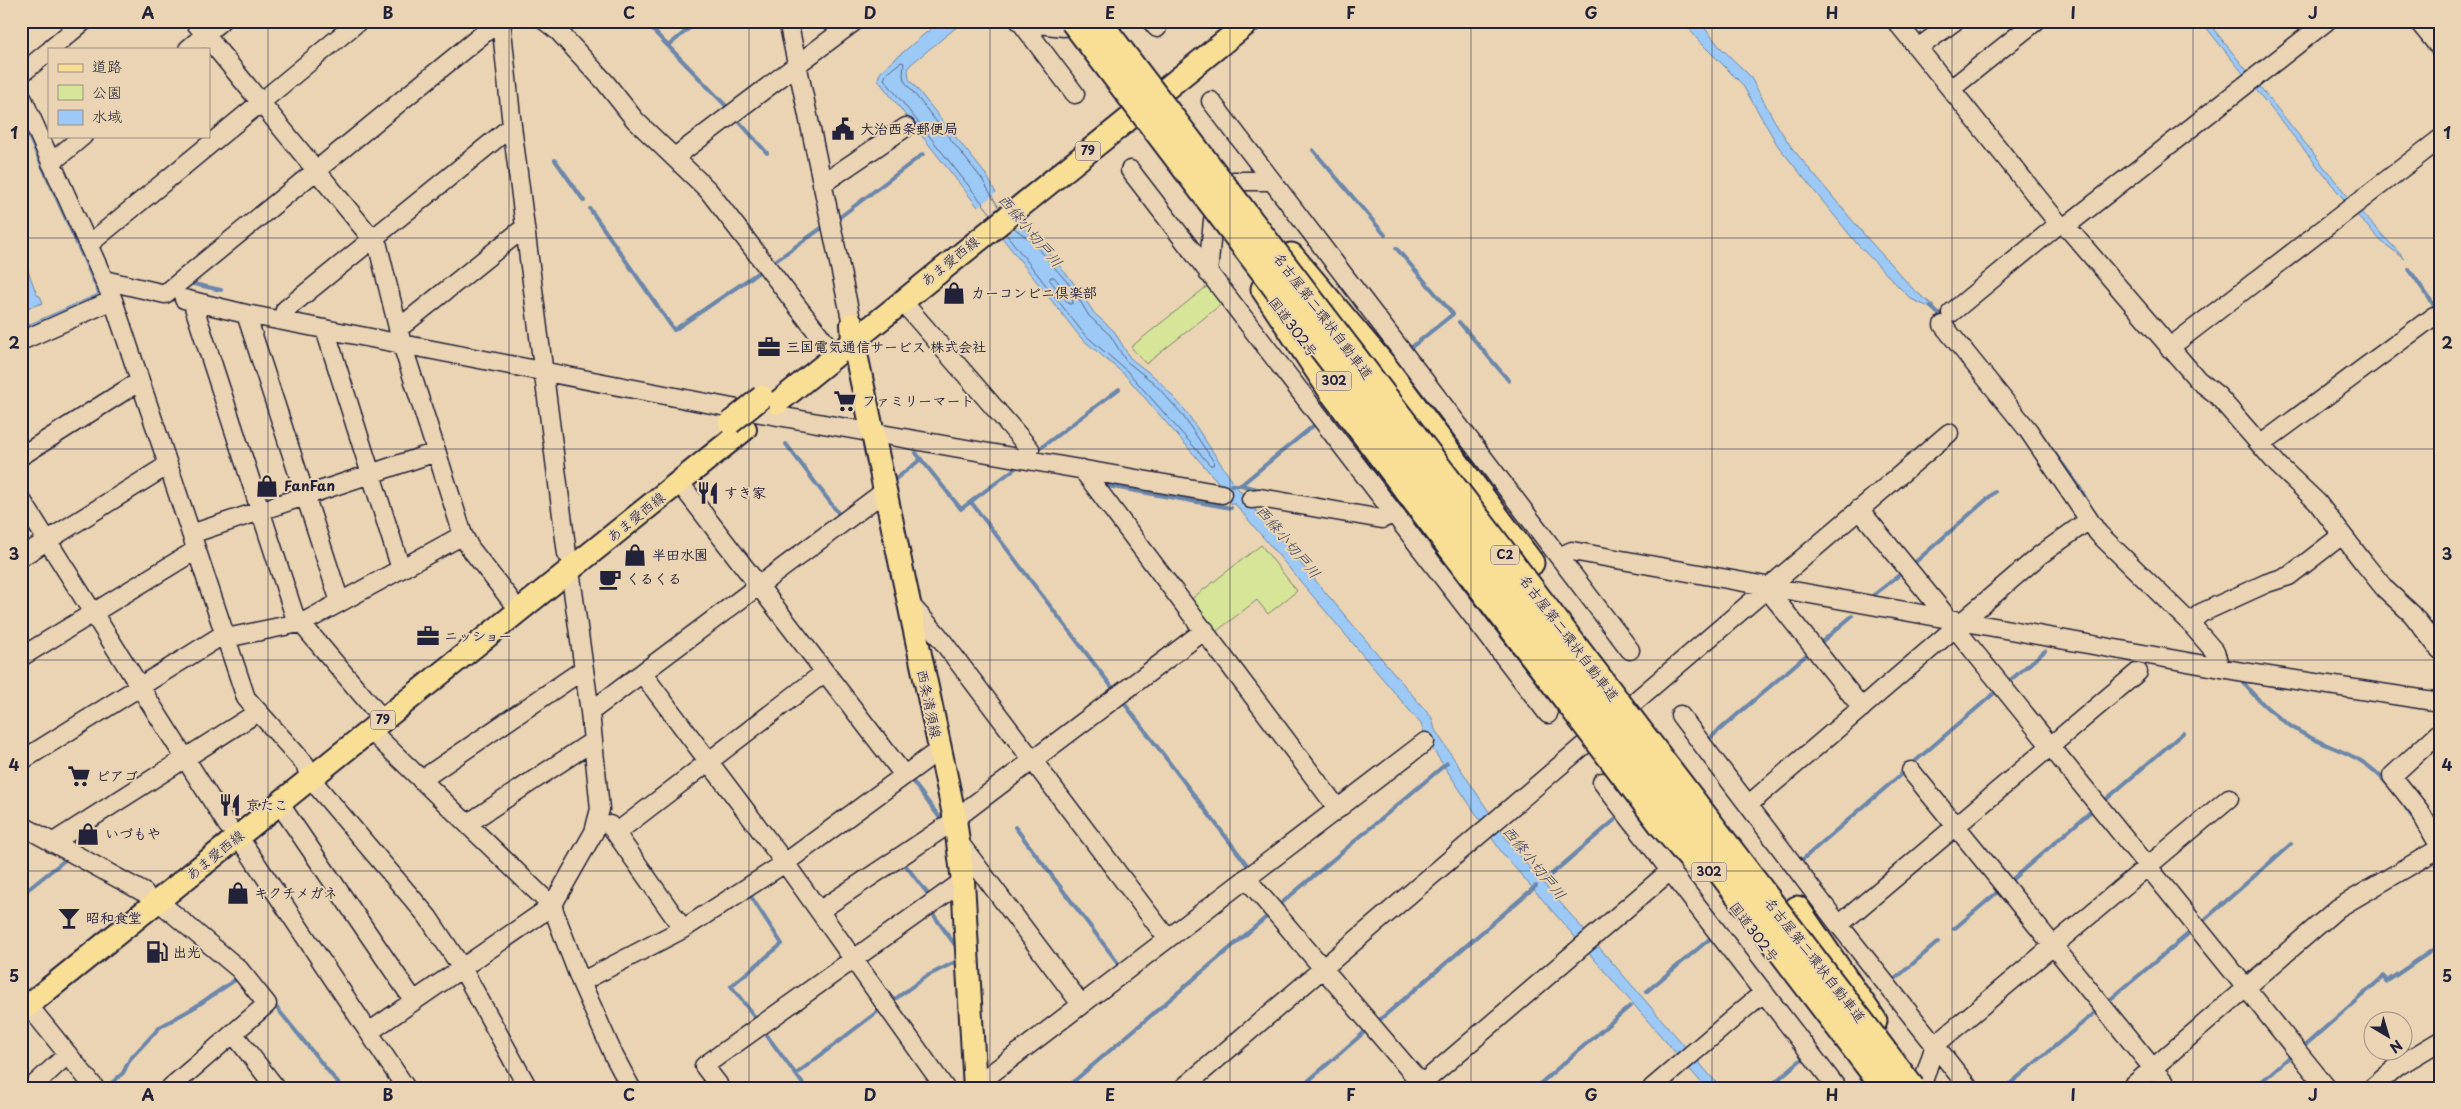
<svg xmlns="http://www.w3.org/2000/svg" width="2461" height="1109" font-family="'Playpen Sans','Klee One',sans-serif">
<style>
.green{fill:#d6e598;stroke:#7c846a}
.water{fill:#9cc9f6;stroke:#6b86ab}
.pier{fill:#ead4b3}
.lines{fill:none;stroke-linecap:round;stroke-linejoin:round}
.shore{stroke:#536586;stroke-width:1}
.stream{stroke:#6b86ab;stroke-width:4}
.minor-casing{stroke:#22223b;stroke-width:21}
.major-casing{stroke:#22223b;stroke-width:26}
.highway-casing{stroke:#22223b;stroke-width:29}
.minor{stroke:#ead4b3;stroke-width:18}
.major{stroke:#f9df96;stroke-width:22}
.highway{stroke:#f9df96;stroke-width:25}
.major-bridge-casing{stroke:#22223b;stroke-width:26;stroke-linecap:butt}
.highway-bridge-casing{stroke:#22223b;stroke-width:29;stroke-linecap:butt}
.major-bridge{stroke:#f9df96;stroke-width:22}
.highway-bridge{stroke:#f9df96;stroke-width:25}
.grid{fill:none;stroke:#22223b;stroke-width:1;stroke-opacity:0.55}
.labels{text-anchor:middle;stroke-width:4;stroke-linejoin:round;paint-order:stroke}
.shield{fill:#ead4b3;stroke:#5e575f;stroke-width:1}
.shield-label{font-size:12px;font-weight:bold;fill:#22223b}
.poi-label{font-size:14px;font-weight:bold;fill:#22223b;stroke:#ead4b3;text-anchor:start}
.street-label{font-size:14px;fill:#22223b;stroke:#ead4b3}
.water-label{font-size:15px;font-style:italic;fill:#3a4360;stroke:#ead4b3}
.neatline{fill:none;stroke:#22223b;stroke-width:2}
.grid-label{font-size:16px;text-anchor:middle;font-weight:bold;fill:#22223b}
</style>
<rect width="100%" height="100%" fill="#ead4b3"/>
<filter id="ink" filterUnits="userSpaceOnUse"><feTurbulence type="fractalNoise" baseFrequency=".02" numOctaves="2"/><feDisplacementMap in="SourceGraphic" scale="10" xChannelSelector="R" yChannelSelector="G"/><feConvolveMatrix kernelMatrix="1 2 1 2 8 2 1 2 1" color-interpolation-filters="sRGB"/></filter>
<g filter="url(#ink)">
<path class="green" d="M1210,284L1224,302L1146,364L1131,347Z
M1261,545L1297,591L1268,614L1257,600L1214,633L1189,601Z"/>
<path class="water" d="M940,21H964L910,65L908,70L909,79L987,176L1000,201L1017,223L1035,237L1077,287L1094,313L1114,331L1130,358L1157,379L1185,410L1235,485L1258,513L1432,718L1435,730L1512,847L1721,1088H1706L1502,853L1426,739L1421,724L1235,504H1231L1217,481L1125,375L1081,338L878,80L879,75L883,69Z
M1683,21H1699L1719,46L1750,76L1775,122L1792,148L1867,238L1914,290L1935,307L1933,309L1911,299L1858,245L1778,146L1742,84L1698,40Z
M2201,21H2207L2358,209L2405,259L2382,242L2354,212Z
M21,108L106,297L21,335V328L98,294L21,122Z
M27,268L37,295L40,296L43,303L21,310L23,303L21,300V271Z"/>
<path class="pier" d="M997,192L1022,224L1002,239L977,208Z"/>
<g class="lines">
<path class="shore" d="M991,214L884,79L887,73L901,62L904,63L903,76L905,82L982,179L999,208
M1006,234L1084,334L1128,372L1210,465H1213L1214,462L1181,413L1154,383L1126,361L1110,335L1089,316L1073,289L1032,241L1014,228
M1051,277H1054L1073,301L1072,304H1069L1050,280Z"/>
<path class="stream" d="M644,21L729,109
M668,46L698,21
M735,117L767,153
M1313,150L1385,235
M555,160L584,201
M590,209L674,330L762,270
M836,220L923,154
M1396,248L1453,314L1413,346
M771,264L823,227
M2409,269L2438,311
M189,283L221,290
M1930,306L1944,319
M1459,322L1509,381
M786,444L842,518
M1035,452L1119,389
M916,453L961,509L1017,467
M2055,454L2078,485L2094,513
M893,481L921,459
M1102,485L1231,508
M1231,485H1241L1313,426
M1241,485L1261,490
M971,502L1115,691
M1912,565L1995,492
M1870,598L1903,572
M1818,645L1852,616
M2240,678C2255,699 2278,719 2300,732C2335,752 2361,752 2388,785
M2007,683L2045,651
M1121,699L1251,870
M1710,738L1811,651
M1912,764L1999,689
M910,778L943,822
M2102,803L2183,733
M2406,808L2415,821
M1015,827L1121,967
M249,842L282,816
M2435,858L2440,872
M1803,859L1906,770
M903,862L931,898
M1546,879L1617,818
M200,881L211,873
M2009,882L2095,808
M748,892L782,944L731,986L758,1021
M21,895L65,860
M1277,907L1447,763
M930,910L958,949
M2201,923L2291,844
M1954,929L2001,889
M1895,979L1938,942
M1646,992L1712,937
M272,1002L342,1088
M891,1002L925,977L959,960
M2106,1003L2194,929
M1376,1023L1536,886
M762,1029L806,1088
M2302,1048L2384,976L2386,982L2440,945
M796,1074L881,1009
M2261,1082L2293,1054
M106,1088L123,1073L130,1059L160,1027L195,1007L235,980
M957,1088L967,1080
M1066,1088L1270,914
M1300,1088L1368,1029
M1535,1088L1630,1006
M1768,1088L1803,1058
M2005,1088L2098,1010
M2254,1088L2255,1087"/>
<defs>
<path id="minor" d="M194,21L378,246L402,344L463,535L470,548L510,599
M501,21L512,126L567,554
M545,21L558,31L605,82L635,120L708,190L827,345
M788,21L852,324
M1020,21L1075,94
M1151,21L1157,28
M1896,21L2059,224L2066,226L2198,380L2217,395L2278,465L2317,502L2364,563L2385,589L2412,614L2440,650
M2418,21L2440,48
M1020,22L1064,27
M1918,48L1955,21
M51,49L84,21
M188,49L221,21
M21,74L49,51
M1951,89L2036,21
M21,95L113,300L246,698L305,764L310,778L428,917L462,968L528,1088
M1211,101L1630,650
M675,157L855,21
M51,163L83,136
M1130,170L1548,714
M1233,181H1272
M822,184L906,127
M2066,226L2327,21
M88,245L359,21
M1208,273L1213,220
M104,280L165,294L499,21
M184,299L246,314
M192,301L297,623
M902,301L1030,449L1027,459
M1951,313L2059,224
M283,321L732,408L1222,494
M1943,325L2028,430L2098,533L2190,623L2215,652L2218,661L2216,667
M325,329L401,569
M398,329L525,227
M21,341L113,300
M2169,348L2440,139
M2260,445L2434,316
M21,456L140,381
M1082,469L1338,809
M679,482L904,775
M21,499L228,826
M1251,499L1260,498L1382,519L1392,514
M1859,509L1943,612L1942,617
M191,534L436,452
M21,557L168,465
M1559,557L1572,551L2243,672L2440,702
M1761,592L1771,594L1862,708
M340,602L246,314L283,321L285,310L512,126
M908,602L937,634L1167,938
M301,623L374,709
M2190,623L2201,613L2267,583L2289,576L2342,535
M1955,628L2327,1088
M226,638L304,622L463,535
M21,657L196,550
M642,673L785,863L945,1088
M590,712L885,491
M1680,715L1839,925L1969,1088
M370,730L552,906L581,982L614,1056L631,1088
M2440,732L2392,776L2419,810L2440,847
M21,761L224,634
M1911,771L2169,1088
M421,780L584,669
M1602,782L1837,1088
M279,803L414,1001
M1748,805L2040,555L2082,525
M955,819L1205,630
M467,824L593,741
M21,825L145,893
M610,825L683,929
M616,833L825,672
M238,836L406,1088
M958,841L1081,1004
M52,843L258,712
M1246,878L1425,1088
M158,901L239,969L267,1004L170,1088
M819,911L955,820
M1839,925L2138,672
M581,982L683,929L785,863L939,750
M28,1005L95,1088
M369,1032L552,906L594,832L600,809L590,712L570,570
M233,1033L276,1088
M975,1086L1425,742
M31,1088L68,1054
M711,1088L718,1084L704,1066L963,881
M1183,1088L1949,433
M1417,1088L1671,870
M1652,1088L1764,992
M1921,1088L1935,1045L2229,798
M2130,1088L2338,908L2440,848
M2372,1088L2398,1066L2440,1041"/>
<path id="major" d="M852,324L853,340L955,819L963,881L975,1088
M777,403L1250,21
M21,1011L745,429"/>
<path id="highway" d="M1291,256L1383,365L1531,563
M1264,289L1333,393
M1797,909L1874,1021"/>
</defs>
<use href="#minor" class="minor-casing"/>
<use href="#major" class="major-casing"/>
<use href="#highway" class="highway-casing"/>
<use href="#minor" class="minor"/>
<use href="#major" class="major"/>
<use href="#highway" class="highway"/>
<defs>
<path id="major-bridge" d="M730,423L762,397"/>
<path id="highway-bridge" d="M1073,21L1885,1088
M1098,21L1912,1088
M1333,393L1662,825L1690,857"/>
</defs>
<use href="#major-bridge" class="major-bridge-casing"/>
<use href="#highway-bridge" class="highway-bridge-casing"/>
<use href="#major-bridge" class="major-bridge"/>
<use href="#highway-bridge" class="highway-bridge"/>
</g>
</g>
<path class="grid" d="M268,21V1088M509,21V1088M749,21V1088M990,21V1088M1230,21V1088M1471,21V1088M1712,21V1088M1952,21V1088M2193,21V1088M21,238H2440M21,449H2440M21,660H2440M21,871H2440"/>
<defs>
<symbol id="civic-bare" viewBox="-9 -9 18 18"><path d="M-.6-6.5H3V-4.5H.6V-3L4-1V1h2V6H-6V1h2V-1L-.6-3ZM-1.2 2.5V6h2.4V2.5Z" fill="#22223b" stroke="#ead4b3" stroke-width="2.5" paint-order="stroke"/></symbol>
<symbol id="shop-bare" viewBox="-9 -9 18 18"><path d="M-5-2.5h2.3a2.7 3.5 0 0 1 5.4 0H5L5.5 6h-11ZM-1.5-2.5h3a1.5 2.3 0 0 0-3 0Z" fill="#22223b" stroke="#ead4b3" stroke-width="2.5" paint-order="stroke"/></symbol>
<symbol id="office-bare" viewBox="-9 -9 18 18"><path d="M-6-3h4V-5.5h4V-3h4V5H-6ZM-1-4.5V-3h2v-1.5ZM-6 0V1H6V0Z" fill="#22223b" stroke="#ead4b3" stroke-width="2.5" paint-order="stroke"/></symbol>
<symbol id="supermarket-bare" viewBox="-9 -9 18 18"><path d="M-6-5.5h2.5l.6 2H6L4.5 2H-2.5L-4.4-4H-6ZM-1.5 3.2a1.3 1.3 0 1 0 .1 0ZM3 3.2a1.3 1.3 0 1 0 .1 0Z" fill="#22223b" stroke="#ead4b3" stroke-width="2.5" paint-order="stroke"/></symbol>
<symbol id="restaurant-bare" viewBox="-9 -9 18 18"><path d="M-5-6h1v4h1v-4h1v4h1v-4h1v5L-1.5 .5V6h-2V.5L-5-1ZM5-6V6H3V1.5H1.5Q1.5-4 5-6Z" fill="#22223b" stroke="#ead4b3" stroke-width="2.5" paint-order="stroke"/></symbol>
<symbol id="cafe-bare" viewBox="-9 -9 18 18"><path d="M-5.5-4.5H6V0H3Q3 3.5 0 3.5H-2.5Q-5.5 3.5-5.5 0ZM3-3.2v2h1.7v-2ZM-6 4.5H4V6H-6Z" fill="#22223b" stroke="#ead4b3" stroke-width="2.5" paint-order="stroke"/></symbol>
<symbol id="bar-bare" viewBox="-9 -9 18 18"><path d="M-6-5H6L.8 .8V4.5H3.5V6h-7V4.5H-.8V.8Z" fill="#22223b" stroke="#ead4b3" stroke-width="2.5" paint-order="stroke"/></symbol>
<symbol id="fuel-bare" viewBox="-9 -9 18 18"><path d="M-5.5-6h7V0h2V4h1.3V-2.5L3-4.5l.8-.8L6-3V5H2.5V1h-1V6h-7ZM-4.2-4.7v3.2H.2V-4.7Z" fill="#22223b" stroke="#ead4b3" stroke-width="2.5" paint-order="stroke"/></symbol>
</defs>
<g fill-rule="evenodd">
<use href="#civic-bare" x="827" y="113" width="32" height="32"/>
<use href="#shop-bare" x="938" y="277" width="32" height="32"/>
<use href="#office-bare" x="753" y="331" width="32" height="32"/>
<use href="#supermarket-bare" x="829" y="385" width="32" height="32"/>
<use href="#shop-bare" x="251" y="470" width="32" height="32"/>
<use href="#restaurant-bare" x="692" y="477" width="32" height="32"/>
<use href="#shop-bare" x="619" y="539" width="32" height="32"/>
<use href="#cafe-bare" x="594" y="563" width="32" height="32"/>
<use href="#office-bare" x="412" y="620" width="32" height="32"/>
<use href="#supermarket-bare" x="63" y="760" width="32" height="32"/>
<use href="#restaurant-bare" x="214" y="789" width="32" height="32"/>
<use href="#shop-bare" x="72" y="818" width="32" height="32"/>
<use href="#shop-bare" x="222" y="877" width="32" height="32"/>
<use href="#bar-bare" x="53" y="902" width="32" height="32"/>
<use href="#fuel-bare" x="141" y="936" width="32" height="32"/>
</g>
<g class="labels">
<g class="shield">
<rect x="1075.5" y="141.5" width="25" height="19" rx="4"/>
<rect x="1316.5" y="371.5" width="35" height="19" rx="4"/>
<rect x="1491" y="545.5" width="28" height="19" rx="4"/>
<rect x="370.5" y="710.5" width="25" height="19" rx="4"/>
<rect x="1691.5" y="862.5" width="35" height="19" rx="4"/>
</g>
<g class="shield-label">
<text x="1088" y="155">79</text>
<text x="1334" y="385">302</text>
<text x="1505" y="559">C2</text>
<text x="383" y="724">79</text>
<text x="1709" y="876">302</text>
</g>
<g class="poi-label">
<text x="860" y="134">大治西条郵便局</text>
<text x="971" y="298">カーコンビニ倶楽部</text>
<text x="786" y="352">三国電気通信サービス 株式会社</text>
<text x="862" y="406">ファミリーマート</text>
<text x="284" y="491">FanFan</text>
<text x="724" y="498">すき家</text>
<text x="652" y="560">半田水園</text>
<text x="626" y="584">くるくる</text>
<text x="444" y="641">ニッショー</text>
<text x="96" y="781">ピアゴ</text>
<text x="246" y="810">京たこ</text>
<text x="105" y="839">いづもや</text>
<text x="254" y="898">キクチメガネ</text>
<text x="86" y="923">昭和食堂</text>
<text x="173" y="957">出光</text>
</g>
<g class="street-label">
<text transform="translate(950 261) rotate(-39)" y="5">あま愛西線</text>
<text transform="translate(1323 316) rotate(53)" y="5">名古屋第二環状自動車道</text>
<text transform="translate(1293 327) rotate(53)" y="5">国道302号</text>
<text transform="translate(636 517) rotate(-39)" y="5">あま愛西線</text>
<text transform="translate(1569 638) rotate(53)" y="5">名古屋第二環状自動車道</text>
<text transform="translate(929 704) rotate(78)" y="5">西条清須線</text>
<text transform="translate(215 855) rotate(-39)" y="5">あま愛西線</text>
<text transform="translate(1754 932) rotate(53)" y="5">国道302号</text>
<text transform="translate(1815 960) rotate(52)" y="5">名古屋第二環状自動車道</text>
</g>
<g class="water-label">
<text transform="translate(1030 231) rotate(50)" y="5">西條小切戸川</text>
<text transform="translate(1288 542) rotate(50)" y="5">西條小切戸川</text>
<text transform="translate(1534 863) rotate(51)" y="5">西條小切戸川</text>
</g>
</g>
<rect width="2461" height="1109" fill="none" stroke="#ead4b3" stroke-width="55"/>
<rect x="48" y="48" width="162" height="90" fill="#ead4b3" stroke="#9a8d83"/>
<rect x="58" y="64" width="25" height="8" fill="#f9df96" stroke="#9a8d83"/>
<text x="92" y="72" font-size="15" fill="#22223b">道路</text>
<rect x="58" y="85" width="25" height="15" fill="#d6e598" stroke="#9a8d83"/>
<text x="92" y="98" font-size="15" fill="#22223b">公園</text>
<rect x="58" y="110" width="25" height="15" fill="#9cc9f6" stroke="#9a8d83"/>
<text x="92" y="122" font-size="15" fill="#22223b">水域</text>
<g transform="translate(2388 1036) rotate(142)"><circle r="24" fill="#ead4b3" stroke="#9a8d83"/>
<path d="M0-4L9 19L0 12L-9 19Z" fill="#22223b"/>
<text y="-8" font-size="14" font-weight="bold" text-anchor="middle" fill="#22223b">N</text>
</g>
<rect x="28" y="28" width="2406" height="1054" class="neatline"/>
<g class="grid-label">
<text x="148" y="19">A</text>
<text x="388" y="19">B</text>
<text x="629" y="19">C</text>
<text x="870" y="19">D</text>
<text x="1110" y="19">E</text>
<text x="1351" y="19">F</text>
<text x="1591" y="19">G</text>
<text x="1832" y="19">H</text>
<text x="2073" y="19">I</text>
<text x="2313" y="19">J</text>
<text x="14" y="139">1</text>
<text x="2447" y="139">1</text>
<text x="14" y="349">2</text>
<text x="2447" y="349">2</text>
<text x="14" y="560">3</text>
<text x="2447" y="560">3</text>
<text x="14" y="771">4</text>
<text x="2447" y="771">4</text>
<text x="14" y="982">5</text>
<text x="2447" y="982">5</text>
<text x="148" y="1101">A</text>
<text x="388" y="1101">B</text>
<text x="629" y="1101">C</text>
<text x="870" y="1101">D</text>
<text x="1110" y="1101">E</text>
<text x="1351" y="1101">F</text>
<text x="1591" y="1101">G</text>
<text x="1832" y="1101">H</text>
<text x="2073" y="1101">I</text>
<text x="2313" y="1101">J</text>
</g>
</svg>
